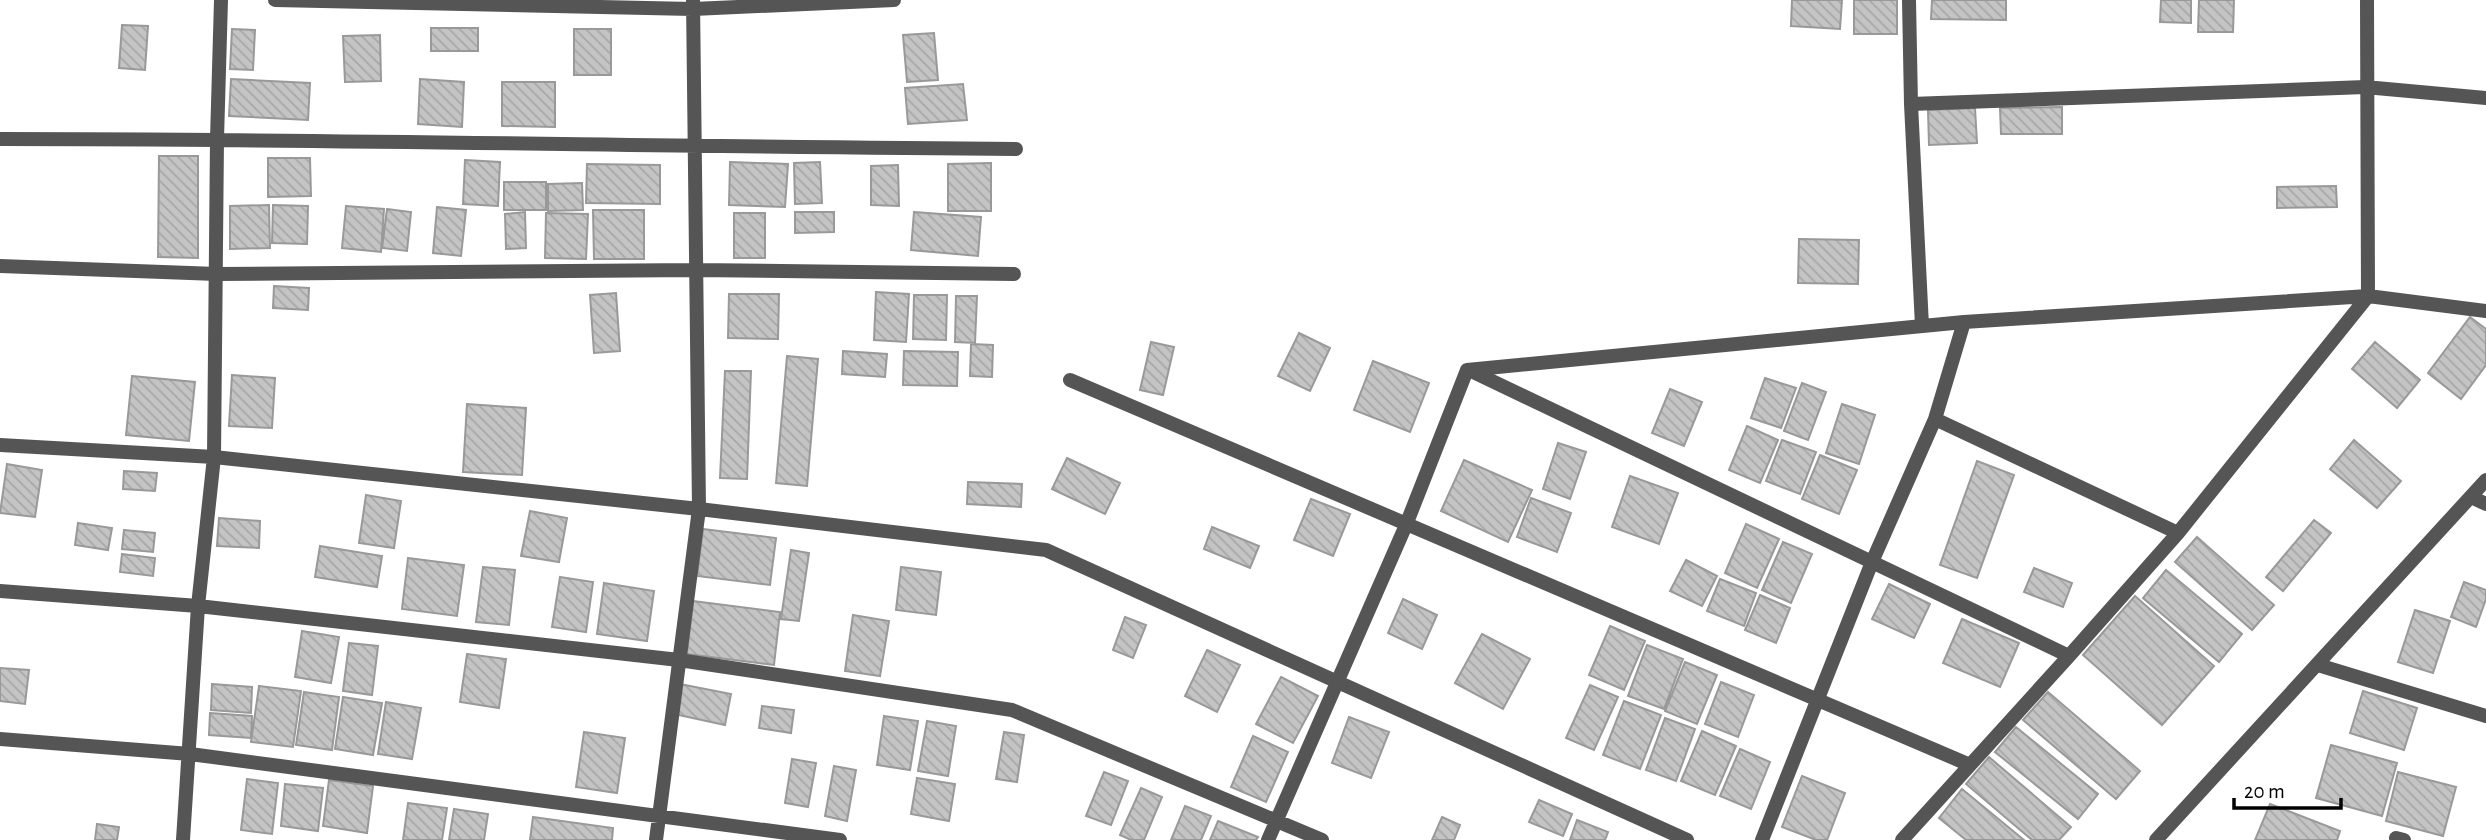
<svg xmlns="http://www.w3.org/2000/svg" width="2486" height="840" font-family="'Alegreya Sans',sans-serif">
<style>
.building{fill:url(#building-back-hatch);stroke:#999;stroke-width:2}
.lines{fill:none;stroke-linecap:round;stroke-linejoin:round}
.minor{stroke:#555;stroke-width:14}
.tertiary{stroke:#555;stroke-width:14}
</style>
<defs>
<pattern id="building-back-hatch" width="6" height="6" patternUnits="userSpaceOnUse" patternTransform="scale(1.75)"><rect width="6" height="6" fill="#c4c4c4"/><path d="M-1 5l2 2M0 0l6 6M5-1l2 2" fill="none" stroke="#a7a7a7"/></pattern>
</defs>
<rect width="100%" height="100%" fill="#fff"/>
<path class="building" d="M1792,0H1842L1840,29L1791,26Z
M1854,0H1897V34H1854Z
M1932,0H2006V20L1931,19Z
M2161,0H2191V23L2160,22Z
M2199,0H2234L2233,32H2198Z
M122,25L148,26L145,70L119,68Z
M431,28H478V51H431Z
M232,29L255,30L253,70L230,69Z
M574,29H611V75H574Z
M934,33L938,80L907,82L903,35Z
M380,35L381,81L345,82L343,36Z
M231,79L310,83L308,120L229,116Z
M420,79L464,82L462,127L418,124Z
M502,82H555V127L502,126Z
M963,84L967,120L908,124L905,88Z
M2062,107V134H2001L2000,108Z
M1975,108L1977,143L1929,145L1928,110Z
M159,156H198V258L158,257Z
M268,158H310L311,196L268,197Z
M465,160L500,162L498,206L463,204Z
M730,162L788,164L785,207L729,205Z
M820,162L822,203L795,204L794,163Z
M991,163V211H948V164Z
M587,164L660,165V204L586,203Z
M898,165L899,206L871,205V166Z
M504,182H546V210H504Z
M582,183L583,210L548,211V184Z
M2336,186L2337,207L2277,208V187Z
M269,205L270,248L230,249V206Z
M273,205L308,206L307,244L272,243Z
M346,206L384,209L381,252L342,248Z
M437,207L466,210L461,256L433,253Z
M387,209L411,212L407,251L382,248Z
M593,210H644V259H594Z
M525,212L526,248L506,249L505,214Z
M795,212H834V232L795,233Z
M914,212L981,217L978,256L911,250Z
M546,213L588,214L586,259L545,258Z
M734,213H765V258H734Z
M1799,239L1859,240L1858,284L1798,283Z
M274,286L309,288L308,310L273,308Z
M876,292L909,294L906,342L874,340Z
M616,293L620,351L594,353L590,295Z
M729,294H779L778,339L728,338Z
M914,295H947L946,340L913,339Z
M956,296H977L975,343L955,342Z
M2470,317L2486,329V365L2461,399L2428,373Z
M1299,333L1330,348L1310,391L1278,376Z
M1151,342L1174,347L1163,395L1140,390Z
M2375,342L2420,380L2397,408L2352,369Z
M971,344L993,345L992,377L970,376Z
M843,351L887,354L885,377L842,374Z
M904,351L958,352L957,386L903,385Z
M787,356L818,359L807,486L776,483Z
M1373,361L1429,383L1410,432L1354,410Z
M725,371H751L747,479L720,478Z
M232,375L275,378L272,428L229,426Z
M132,376L195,382L189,441L126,435Z
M1765,378L1796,388L1781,428L1751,418Z
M1802,383L1826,392L1808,440L1784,431Z
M1670,389L1702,402L1684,446L1652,433Z
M467,404L526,408L522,475L463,472Z
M1842,404L1875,415L1859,464L1826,453Z
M1747,426L1778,440L1760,483L1729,470Z
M1782,440L1816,452L1800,494L1766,481Z
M2354,440L2401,481L2377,508L2330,469Z
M1558,443L1586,452L1570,499L1543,489Z
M1820,455L1857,470L1839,514L1802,499Z
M1067,458L1120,483L1105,514L1052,489Z
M1464,460L1532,490L1508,542L1441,511Z
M1977,461L2014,475L1977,578L1940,565Z
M7,464L42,470L35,517L0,513Z
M124,471L157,473L155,491L123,489Z
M1630,476L1678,493L1659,544L1612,527Z
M968,482L1022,484L1021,507L967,504Z
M366,495L401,501L394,548L359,543Z
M1531,498L1571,513L1557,552L1517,537Z
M1311,499L1350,514L1333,556L1294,540Z
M530,511L567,518L559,562L521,556Z
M219,518L260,521L259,548L217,546Z
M2314,520L2331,533L2283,591L2266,577Z
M78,523L112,528L108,550L75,545Z
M1746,524L1779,539L1757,588L1725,573Z
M1212,527L1259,546L1250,568L1204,549Z
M703,529L776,538L770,585L697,576Z
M124,530L155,533L153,552L122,549Z
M2197,537L2274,605L2252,630L2175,562Z
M1783,542L1812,554L1791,603L1762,590Z
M320,546L382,556L377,587L315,577Z
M791,550L809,553L799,621L781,619Z
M122,554L155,558L153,576L120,572Z
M408,558L464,565L457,616L402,609Z
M1686,560L1717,576L1702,606L1670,591Z
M483,567L515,570L509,625L476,622Z
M901,567L941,572L936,615L896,610Z
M2034,568L2072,583L2063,607L2024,592Z
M2166,570L2242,634L2219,662L2143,598Z
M560,577L593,582L586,632L552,627Z
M1720,579L1756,593L1744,626L1707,611Z
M2464,582L2486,590V599L2476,627L2451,617Z
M604,583L654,591L647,641L597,634Z
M1889,584L1930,604L1914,638L1872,619Z
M1760,595L1790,608L1776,643L1745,630Z
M2135,596L2214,666L2162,725L2083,655Z
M1403,599L1437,615L1422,649L1388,633Z
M693,601L780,612L774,665L687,654Z
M2415,610L2450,621L2433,673L2398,662Z
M853,615L889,621L880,676L845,671Z
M1125,617L1146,625L1133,658L1113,650Z
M1962,619L2019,643L2000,687L1943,663Z
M1610,626L1645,641L1624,690L1589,675Z
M302,631L339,637L331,683L295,677Z
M1482,634L1530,659L1503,709L1455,683Z
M349,643L378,646L372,695L343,691Z
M1647,645L1683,659L1664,709L1628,696Z
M1207,650L1240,665L1217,712L1185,696Z
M467,654L506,659L499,708L460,702Z
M1685,662L1717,675L1697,724L1665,711Z
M0,668L29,670L25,704L0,701Z
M1281,677L1318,696L1293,743L1256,724Z
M1721,682L1754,695L1738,737L1705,724Z
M212,684L252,687L251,713L211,710Z
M680,684L731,694L725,725L674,714Z
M1590,685L1618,697L1594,750L1566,738Z
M259,686L301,691L293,747L251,742Z
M2363,691L2417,708L2404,750L2350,733Z
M304,692L339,697L332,750L296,745Z
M2048,692L2140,771L2116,799L2023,720Z
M343,697L382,703L373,755L335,749Z
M1624,701L1661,715L1640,769L1603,755Z
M386,702L421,708L412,759L378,754Z
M762,706L794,710L791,733L759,728Z
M210,713L252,716L251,738L209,735Z
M884,716L918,721L910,770L877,765Z
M1349,717L1389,732L1371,778L1332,763Z
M1665,718L1695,729L1676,781L1646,770Z
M927,721L956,726L948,776L918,771Z
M2016,727L2098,794L2078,819L1995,752Z
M1702,731L1736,746L1715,795L1681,781Z
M584,732L625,738L617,793L576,787Z
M1004,732L1024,735L1017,782L996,779Z
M1253,736L1288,752L1266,802L1231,787Z
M2331,745L2397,763L2382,816L2316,798Z
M1740,749L1770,762L1751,809L1720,796Z
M1989,757L2071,827L2059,840H2032L1966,784Z
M792,759L816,763L808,807L785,803Z
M834,766L856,770L847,821L825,816Z
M1104,772L1128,781L1111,825L1086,816Z
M2398,772L2456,787L2443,836L2386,821Z
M1802,776L1845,793L1827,840H1816L1782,827Z
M917,778L955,784L949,821L911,814Z
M247,779L278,783L272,834L241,830Z
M329,780L373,786L367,833L323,826Z
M285,784L323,788L318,831L281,826Z
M1141,788L1162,797L1144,840H1131L1120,835Z
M1962,789L2024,840H1966L1939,818Z
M1539,800L1572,814L1563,836L1529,822Z
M408,803L447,808L442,840H403Z
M2270,804L2340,831L2337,840H2255Z
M1185,806L1211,816L1201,840H1171Z
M454,809L488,814L484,840H449Z
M533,817L613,828L612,840H530Z
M1442,817L1460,825L1454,840H1432Z
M1577,820L1608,832L1605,840H1570Z
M1218,821L1258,837L1256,840H1210Z
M97,824L119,827L117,840H95Z"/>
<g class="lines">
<path class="minor" d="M275,0L693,9L894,0
M1909,0L1911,104L1922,326
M1911,104L2365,87L2486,98
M0,139C339,139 677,147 1016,149
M0,266L217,274L696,270L1014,274
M1467,370L1964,322L2368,296L2486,311
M1469,370L2069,656
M1070,380L1970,765
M1935,419L2178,533
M0,445L214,457L699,509L1046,550L1687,840
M2471,497L2486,504
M0,591L198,606L679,660L1012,710L1322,840
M2318,665L2486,716
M0,739L190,754L840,840
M2396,838L2404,840
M183,840L198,606L214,457L217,139L221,0
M656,840L699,509L693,0
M1268,840L1406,525L1467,370
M1762,840L1872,562L1935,419L1964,322
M1902,840L2069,656L2178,533L2368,296L2367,0"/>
<path class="tertiary" d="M2156,840L2486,480"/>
</g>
<path d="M2234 798v10h107v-10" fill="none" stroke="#000000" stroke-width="3.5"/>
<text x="2244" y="798" font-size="21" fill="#000000" stroke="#ffffff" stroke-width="5" paint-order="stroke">20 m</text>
</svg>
